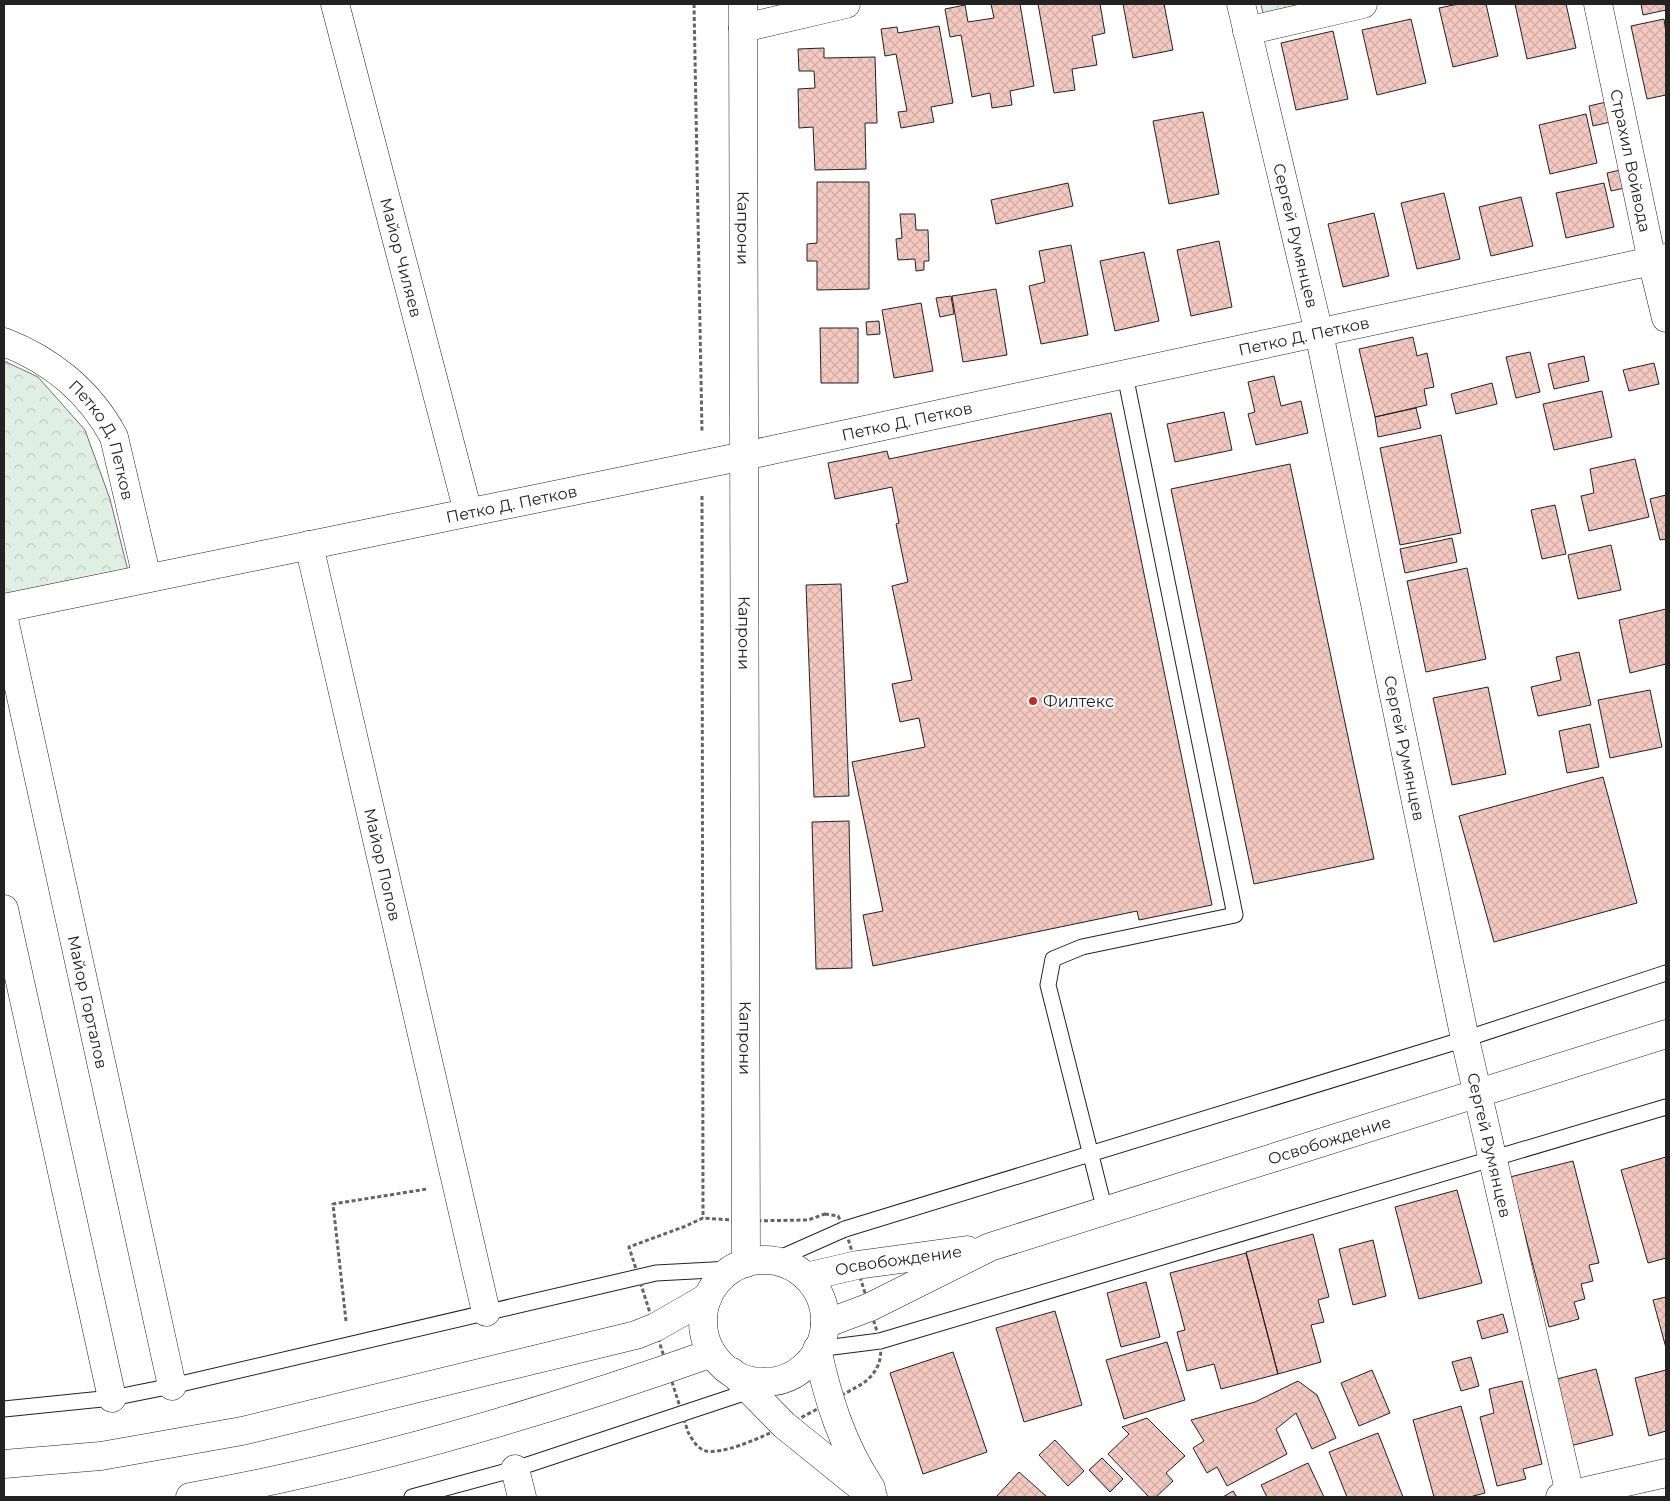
<svg xmlns="http://www.w3.org/2000/svg" width="1670" height="1501" font-family="Montserrat,sans-serif">
<style>
.forest{fill:url(#forest-crowns);stroke:#6f6f6f}
.building{fill:url(#building-cross-hatch);stroke:#222}
.lines{fill:none;stroke-linecap:round;stroke-linejoin:round}
.lane-casing{stroke:#222;stroke-width:17}
.street-casing{stroke:#222;stroke-width:29}
.secondary-casing{stroke:#222;stroke-width:29}
.primary-casing{stroke:#222;stroke-width:29}
.path{stroke:#646464;stroke-width:3;stroke-dasharray:4 2.5;stroke-linecap:butt}
.lane{stroke:#fff;stroke-width:15}
.street{stroke:#fff;stroke-width:28}
.secondary{stroke:#fff;stroke-width:28}
.primary{stroke:#fff;stroke-width:28}
.poi-dot{fill:#c62828;stroke:#fff;stroke-width:2}
.labels{text-anchor:middle;stroke-width:4;stroke-linejoin:round;paint-order:stroke}
.street-label{font-size:16px;fill:#222;stroke:#fff}
.poi-label{font-size:16px;fill:#222;stroke:#fff;text-anchor:start}
</style>
<defs>
<pattern id="forest-crowns" width="20" height="18" patternUnits="userSpaceOnUse" patternTransform="scale(1.25)"><rect width="20" height="18" fill="#e0efe3"/><path d="M2 6a3 3 0 1 1 6 0M12 15a3 3 0 1 1 6 0" fill="none" stroke="#c0cdc2"/></pattern>
<pattern id="building-cross-hatch" width="8" height="8" patternUnits="userSpaceOnUse" patternTransform="scale(1.25)"><rect width="8" height="8" fill="#f3c9c0"/><path d="M0 0l8 8M0 8l8-8" fill="none" stroke="#d0aca5"/></pattern>
</defs>
<rect width="100%" height="100%" fill="#fff"/>
<path class="forest" d="M1261,4H1326L1264,18Z
M4,361L38,377L85,430L110,499L128,571L4,596Z"/>
<path class="building" d="M991,4H1020L1034,86L1010,91L1012,105L992,108L990,93L972,97L961,35L950,37L945,9L965,5L968,22L994,18Z
M1038,4H1100L1105,33L1092,36L1097,65L1072,69L1075,90L1054,93Z
M1123,4H1164L1173,50L1133,58Z
M1458,4H1486L1498,56L1453,67L1439,8Z
M1515,4H1566L1576,48L1527,59Z
M1641,4H1666V10L1643,15Z
M1411,19L1426,83L1377,95L1362,30Z
M1664,19L1666,33V95L1647,99L1631,26Z
M939,26L953,103L931,107L934,122L901,128L898,112L907,111L896,54L885,56L881,29L897,27L898,33Z
M1333,31L1348,99L1296,110L1281,43Z
M824,48V58L875,57L877,123H865L866,169L815,170L813,127L799,128L798,89L815,88L814,71H799L798,49Z
M1615,100L1619,120L1593,126L1589,106Z
M1203,112L1219,194L1169,204L1153,121Z
M1586,114L1597,163L1550,174L1539,125Z
M1629,168L1634,186L1611,191L1607,173Z
M817,182H869V289L817,290V261H807V244L817,243Z
M1068,183L1073,206L996,224L991,200Z
M1604,183L1614,227L1566,238L1556,193Z
M1444,193L1460,259L1417,269L1401,203Z
M1521,197L1533,246L1491,256L1479,207Z
M1374,213L1389,276L1343,287L1328,224Z
M900,214H915L916,230H928L929,261H924V270L916,271L915,259L898,260L896,239L902,238Z
M1219,241L1232,307L1191,316L1177,250Z
M1071,245L1088,335L1041,344L1029,286L1045,282L1039,251Z
M1144,252L1159,321L1115,331L1100,261Z
M996,289L1007,355L963,362L952,296Z
M951,296L954,314L940,317L936,298Z
M921,303L933,371L894,378L882,310Z
M879,321L880,334L867,335L866,322Z
M820,328H858V383H821Z
M1413,337L1417,356L1427,353L1434,387L1424,389L1427,405L1375,417L1359,349Z
M1530,352L1540,392L1516,398L1506,357Z
M1584,356L1589,381L1554,389L1548,364Z
M1654,363L1659,384L1629,391L1623,370Z
M1274,376L1281,406L1301,401L1308,433L1256,445L1248,414L1255,412L1248,382Z
M1492,383L1497,404L1456,414L1451,394Z
M1602,391L1612,437L1554,450L1543,404Z
M1416,408L1421,428L1378,437L1375,417Z
M1224,412L1232,450L1175,462L1167,424Z
M1111,413L1212,905L1139,920L1137,911L873,966L863,915L883,911L852,762L925,747L919,718L900,722L892,684L912,680L892,586L908,582L896,524L899,523L892,487L835,499L828,463L887,451L889,459Z
M1441,435L1461,533L1400,545L1380,448Z
M1635,459L1649,517L1589,531L1581,496L1594,493L1590,469Z
M1290,464L1374,859L1254,884L1171,489Z
M1666,495V539L1660,540L1650,499Z
M1555,505L1566,554L1542,559L1531,510Z
M1452,538L1457,562L1405,573L1400,549Z
M1611,545L1621,590L1578,599L1568,555Z
M1467,568L1486,659L1426,672L1407,581Z
M841,584L849,796L814,797L806,585Z
M1666,609V664L1630,673L1619,620Z
M1579,652L1591,705L1538,716L1531,687L1561,680L1556,657Z
M1488,687L1506,774L1452,785L1433,698Z
M1650,690L1662,747L1610,758L1598,700Z
M1590,724L1599,767L1567,773L1559,731Z
M1603,777L1637,903L1494,942L1459,816Z
M849,821L852,968L816,969L812,822Z
M1666,1157V1258L1648,1263L1621,1170Z
M1573,1161L1599,1263L1589,1265L1593,1281L1581,1284L1585,1299L1574,1302L1579,1319L1549,1327L1510,1177Z
M1457,1190L1482,1283L1419,1299L1395,1207Z
M1313,1234L1329,1297L1318,1300L1324,1322L1311,1325L1321,1362L1278,1374L1246,1252Z
M1373,1240L1386,1296L1353,1305L1339,1249Z
M1246,1253L1278,1374L1221,1389L1214,1364L1187,1371L1177,1332L1185,1330L1170,1273Z
M1146,1282L1160,1337L1121,1347L1107,1293Z
M1666,1297V1348L1653,1300Z
M1055,1311L1082,1405L1024,1422L996,1328Z
M1503,1314L1508,1332L1482,1339L1477,1321Z
M1167,1342L1185,1400L1124,1419L1106,1360Z
M953,1352L987,1452L923,1474L890,1373Z
M1471,1357L1479,1386L1461,1391L1452,1362Z
M1596,1369L1613,1435L1570,1446L1553,1380Z
M1372,1370L1390,1413L1359,1426L1341,1383Z
M1666,1370V1431L1649,1436L1635,1378Z
M1298,1381L1317,1395L1336,1438L1312,1449L1296,1413L1276,1429L1287,1454L1227,1486L1217,1467L1207,1473L1193,1448L1204,1441L1191,1420L1255,1402Z
M1522,1381L1542,1464L1523,1469L1526,1479L1497,1486L1480,1417L1494,1413L1489,1389Z
M1461,1406L1485,1493L1470,1497H1434L1413,1420Z
M1147,1418L1185,1456L1166,1473L1173,1481L1156,1497H1149L1108,1454L1129,1434L1122,1427Z
M1378,1433L1403,1497H1347L1329,1452Z
M1055,1440L1084,1471L1068,1486L1039,1455Z
M1102,1458L1123,1479L1110,1492L1089,1470Z
M1308,1463L1324,1497H1267L1261,1485Z
M1019,1472L1047,1497H996Z
M1233,1491L1237,1497H1223Z"/>
<g class="lines">
<defs>
<path id="lane" d="M1105,1211L1048,985L1053,959L1082,947L1235,915L1125,375
M773,1261L845,1229L1465,1039L1666,973
M817,1349L880,1341L1666,1107
M4,1409L112,1398L172,1386L656,1273L731,1269
M412,1497L515,1469L750,1391L772,1381"/>
<g id="street">
<path id="s1" d="M335,4L468,512"/>
<path id="s2" d="M1241,4L1319,333L1465,1039L1570,1494"/>
<path id="s3" d="M1598,4L1652,261L1666,318"/>
<path d="M743,28L846,4"/>
<path d="M1247,31L1363,4"/>
<path id="s4" d="M4,342C51,360 90,392 114,437L147,578"/>
<path id="s5" d="M309,545L486,1312"/>
<path id="s6" d="M4,608L744,456L1666,258"/>
<path id="s7" d="M4,619L172,1386"/>
<path d="M4,909L112,1398"/>
<path d="M515,1469L522,1497"/>
<path d="M1560,1497L1666,1473"/>
</g>
<g id="secondary">
<path id="s8" d="M806,1277L857,1265L967,1250"/>
<path id="s9" d="M825,1324L870,1307L990,1247L1666,1034"/>
<path d="M817,1349C828,1399 842,1445 871,1488"/>
<path d="M732,1372L784,1425L873,1497"/>
</g>
<g id="primary">
<path id="s10" d="M743,4L746,1263"/>
<circle cx="764" cy="1321" r="61"/>
<path d="M4,1464L101,1456L242,1431L636,1335L656,1327L708,1297"/>
<path d="M190,1497C366,1465 543,1413 712,1353"/>
</g>
</defs>
<use href="#lane" class="lane-casing"/>
<use href="#street" class="street-casing"/>
<use href="#secondary" class="secondary-casing"/>
<use href="#primary" class="primary-casing"/>
<path class="path" d="M694,4L702,432
M702,496L703,1218
M825,1214L838,1216L845,1229L880,1341C883,1361 877,1373 862,1384C831,1401 738,1457 706,1451C697,1449 692,1439 688,1432L629,1247L686,1226L703,1218L745,1221L808,1220Z
M346,1321L333,1204L427,1189"/>
<use href="#lane" class="lane"/>
<use href="#street" class="street"/>
<use href="#secondary" class="secondary"/>
<use href="#primary" class="primary"/>
</g>
<circle class="poi-dot" cx="1033" cy="701" r="5"/>
<g class="labels">
<g class="street-label">
<text dy="6" stroke="none"><textPath href="#s3" startOffset="160">Страхил Войвода</textPath></text>
<text dy="6" stroke="none"><textPath href="#s10" startOffset="224">Капрони</textPath></text>
<text dy="6" stroke="none"><textPath href="#s2" startOffset="238">Сергей Румянцев</textPath></text>
<text dy="6" stroke="none"><textPath href="#s1" startOffset="262">Майор Чиляев</textPath></text>
<text dy="6" stroke="none"><textPath href="#s6" startOffset="1328">Петко Д. Петков</textPath></text>
<text dy="6" stroke="none"><textPath href="#s6" startOffset="922">Петко Д. Петков</textPath></text>
<text dy="6" stroke="none"><textPath href="#s4" startOffset="146">Петко Д. Петков</textPath></text>
<text dy="6" stroke="none"><textPath href="#s6" startOffset="518">Петко Д. Петков</textPath></text>
<text dy="6" stroke="none"><textPath href="#s10" startOffset="629">Капрони</textPath></text>
<text dy="6" stroke="none"><textPath href="#s2" startOffset="762">Сергей Румянцев</textPath></text>
<text dy="6" stroke="none"><textPath href="#s5" startOffset="328">Майор Попов</textPath></text>
<text dy="6" stroke="none"><textPath href="#s7" startOffset="392">Майор Горталов</textPath></text>
<text dy="6" stroke="none"><textPath href="#s10" startOffset="1034">Капрони</textPath></text>
<text dy="6" stroke="none"><textPath href="#s9" startOffset="538">Освобождение</textPath></text>
<text dy="6" stroke="none"><textPath href="#s2" startOffset="1168">Сергей Румянцев</textPath></text>
<text dy="6" stroke="none"><textPath href="#s8" startOffset="94">Освобождение</textPath></text>
</g>
<g class="poi-label">
<text x="1043" y="707">Филтекс</text>
</g>
</g>
<rect width="1670" height="1501" fill="none" stroke="#222222" stroke-width="10"/>
</svg>
